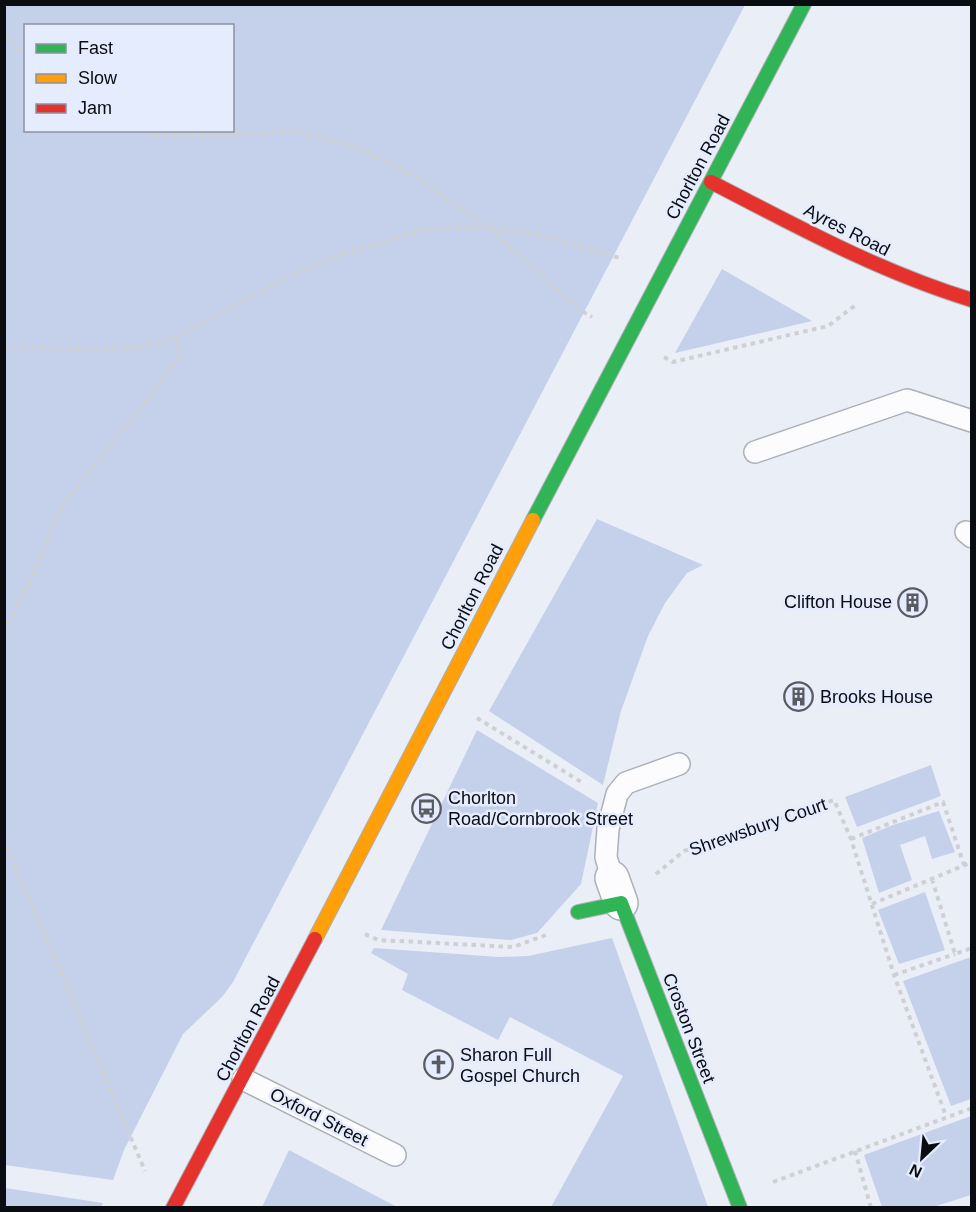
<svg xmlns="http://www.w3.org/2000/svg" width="976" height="1212" font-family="Arial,sans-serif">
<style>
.green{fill:#c5d1eb;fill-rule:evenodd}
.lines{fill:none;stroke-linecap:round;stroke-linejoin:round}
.lane-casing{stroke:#acb0b7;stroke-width:24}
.street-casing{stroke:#acb0b7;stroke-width:36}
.fast-casing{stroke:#acb0b7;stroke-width:16}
.slow-casing{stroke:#acb0b7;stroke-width:16}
.jam-casing{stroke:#acb0b7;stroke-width:16}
.path{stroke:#cfd0d3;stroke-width:4;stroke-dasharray:4.5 4.5;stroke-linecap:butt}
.lane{stroke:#fcfcfe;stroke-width:21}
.street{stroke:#fcfcfe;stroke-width:33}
.fast{stroke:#30b455;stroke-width:14}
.slow{stroke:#ff9f0a;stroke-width:14}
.jam{stroke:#e5322d;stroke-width:14}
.labels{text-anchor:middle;stroke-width:5;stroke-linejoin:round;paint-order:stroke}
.street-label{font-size:18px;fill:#090c11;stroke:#e4ecfd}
.poi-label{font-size:18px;fill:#090c11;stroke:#e4ecfd;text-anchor:start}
</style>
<rect width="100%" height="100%" fill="#eaeef7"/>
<path class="green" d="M5,4L745,5L233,982L222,997L183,1034L124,1150L113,1180L5,1165ZM26,26H232V130H26Z
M722,269L812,321L675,353Z
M597,519L703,565L687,573L665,603L648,636L621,711L603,785L489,711Z
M477,730L598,803L581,884L537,933L511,940L381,930Z
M931,765L941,796L857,827L845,797Z
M939,811L955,852L932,859L925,836L900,845L912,880L879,893L862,838L893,825Z
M925,892L945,950L899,964L878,910Z
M612,938L708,1207H551L623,1076L510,1017L498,1040L402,990L408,974L371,953L374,948L499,957L528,956Z
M971,957V1099L951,1106L903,981Z
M971,1116V1195L933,1207H882L864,1155Z
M289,1150L397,1207H262Z
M5,1188L103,1203L101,1208L5,1207Z"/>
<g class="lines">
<defs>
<path id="lane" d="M755,452L907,400L972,421
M966,532L972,537
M612,878L606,857L608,829L617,794L626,783L679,764
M243,1079L395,1155"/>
<path id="street" d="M612,878L621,903"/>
<path id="fast" d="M533,520L804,4
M578,912L621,903L740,1208"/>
<path id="slow" d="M315,939L533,520"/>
<path id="jam" d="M711,182C796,226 880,272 972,300
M173,1208L315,939"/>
</defs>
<use href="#lane" class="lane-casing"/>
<use href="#street" class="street-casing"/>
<use href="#fast" class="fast-casing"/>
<use href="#slow" class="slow-casing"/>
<use href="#jam" class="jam-casing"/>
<path class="path" d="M4,35L26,56
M137,130L152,135L189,137L300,131L360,149L421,180L488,227L578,309L592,317
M4,347L75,349L140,348L177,337L289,276L340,255L426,229L488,227L548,237L623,259
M664,357L673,362L828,326L857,304
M4,632L28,586L62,506L180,357L177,337
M477,718L583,783
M4,839L145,1171
M851,839L943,802L964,865
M656,874L684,851L834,800L851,839L894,975L946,1116
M932,879L955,954L972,948
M872,904L972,862
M365,934L378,940L513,947L546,935
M894,975L955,954
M855,1151L871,1208
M773,1182L972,1108"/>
<use href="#lane" class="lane"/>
<use href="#street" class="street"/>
<use href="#fast" class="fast"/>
<use href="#slow" class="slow"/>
<use href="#jam" class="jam"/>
</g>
<defs>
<symbol id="building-ring" viewBox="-11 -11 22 22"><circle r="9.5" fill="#e4ecfd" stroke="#585b62" stroke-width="1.5"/><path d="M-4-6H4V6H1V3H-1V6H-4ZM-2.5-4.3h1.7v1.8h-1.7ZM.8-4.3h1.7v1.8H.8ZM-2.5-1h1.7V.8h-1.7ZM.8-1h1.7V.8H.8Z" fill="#585b62"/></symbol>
<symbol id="bus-ring" viewBox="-11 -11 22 22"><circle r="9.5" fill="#e4ecfd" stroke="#585b62" stroke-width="1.5"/><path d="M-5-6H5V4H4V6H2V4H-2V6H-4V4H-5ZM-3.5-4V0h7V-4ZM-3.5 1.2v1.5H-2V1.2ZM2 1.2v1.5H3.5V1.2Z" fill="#585b62"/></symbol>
<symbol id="church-ring" viewBox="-11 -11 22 22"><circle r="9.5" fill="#e4ecfd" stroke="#585b62" stroke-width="1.5"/><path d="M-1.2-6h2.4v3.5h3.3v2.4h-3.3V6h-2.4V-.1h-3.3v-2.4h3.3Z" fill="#585b62"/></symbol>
</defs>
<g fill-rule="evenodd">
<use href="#building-ring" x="896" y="586" width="33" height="33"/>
<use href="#building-ring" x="782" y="680" width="33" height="33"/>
<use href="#bus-ring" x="410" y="792" width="33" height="33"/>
<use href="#church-ring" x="422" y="1048" width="33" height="33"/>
</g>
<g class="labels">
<g class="street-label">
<text transform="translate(698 167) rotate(-62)" y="6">Chorlton Road</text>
<text transform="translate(847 230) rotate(27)" y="6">Ayres Road</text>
<text transform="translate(472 597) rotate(-63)" y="6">Chorlton Road</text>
<text transform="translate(758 827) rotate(-19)" y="6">Shrewsbury Court</text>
<text transform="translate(689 1028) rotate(69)" y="6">Croston Street</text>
<text transform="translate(248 1029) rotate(-62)" y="6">Chorlton Road</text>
<text transform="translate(319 1117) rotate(27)" y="6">Oxford Street</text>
</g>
<g class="poi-label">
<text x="892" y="608" text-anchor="end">Clifton House</text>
<text x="820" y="703">Brooks House</text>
<text x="448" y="804">Chorlton<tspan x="448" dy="21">Road/Cornbrook Street</tspan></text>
<text x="460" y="1061">Sharon Full<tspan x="460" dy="21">Gospel Church</tspan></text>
</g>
</g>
<rect width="976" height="1212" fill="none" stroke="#090c11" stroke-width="12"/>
<rect x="24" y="24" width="210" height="108" fill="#e4ecfd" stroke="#8c929f" stroke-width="1.5"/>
<rect x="36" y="44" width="30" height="9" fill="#30b455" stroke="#8c929f" stroke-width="1.5"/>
<text x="78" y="54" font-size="18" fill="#090c11">Fast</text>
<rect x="36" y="74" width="30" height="9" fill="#ff9f0a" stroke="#8c929f" stroke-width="1.5"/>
<text x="78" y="84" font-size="18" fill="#090c11">Slow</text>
<rect x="36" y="104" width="30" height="9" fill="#e5322d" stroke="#8c929f" stroke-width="1.5"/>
<text x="78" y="114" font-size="18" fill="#090c11">Jam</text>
<g transform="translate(922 1158) rotate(206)" stroke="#e4ecfd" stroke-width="4.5" paint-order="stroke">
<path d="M0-4.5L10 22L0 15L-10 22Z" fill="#090c11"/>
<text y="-9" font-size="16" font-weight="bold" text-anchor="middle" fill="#090c11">N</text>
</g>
</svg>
